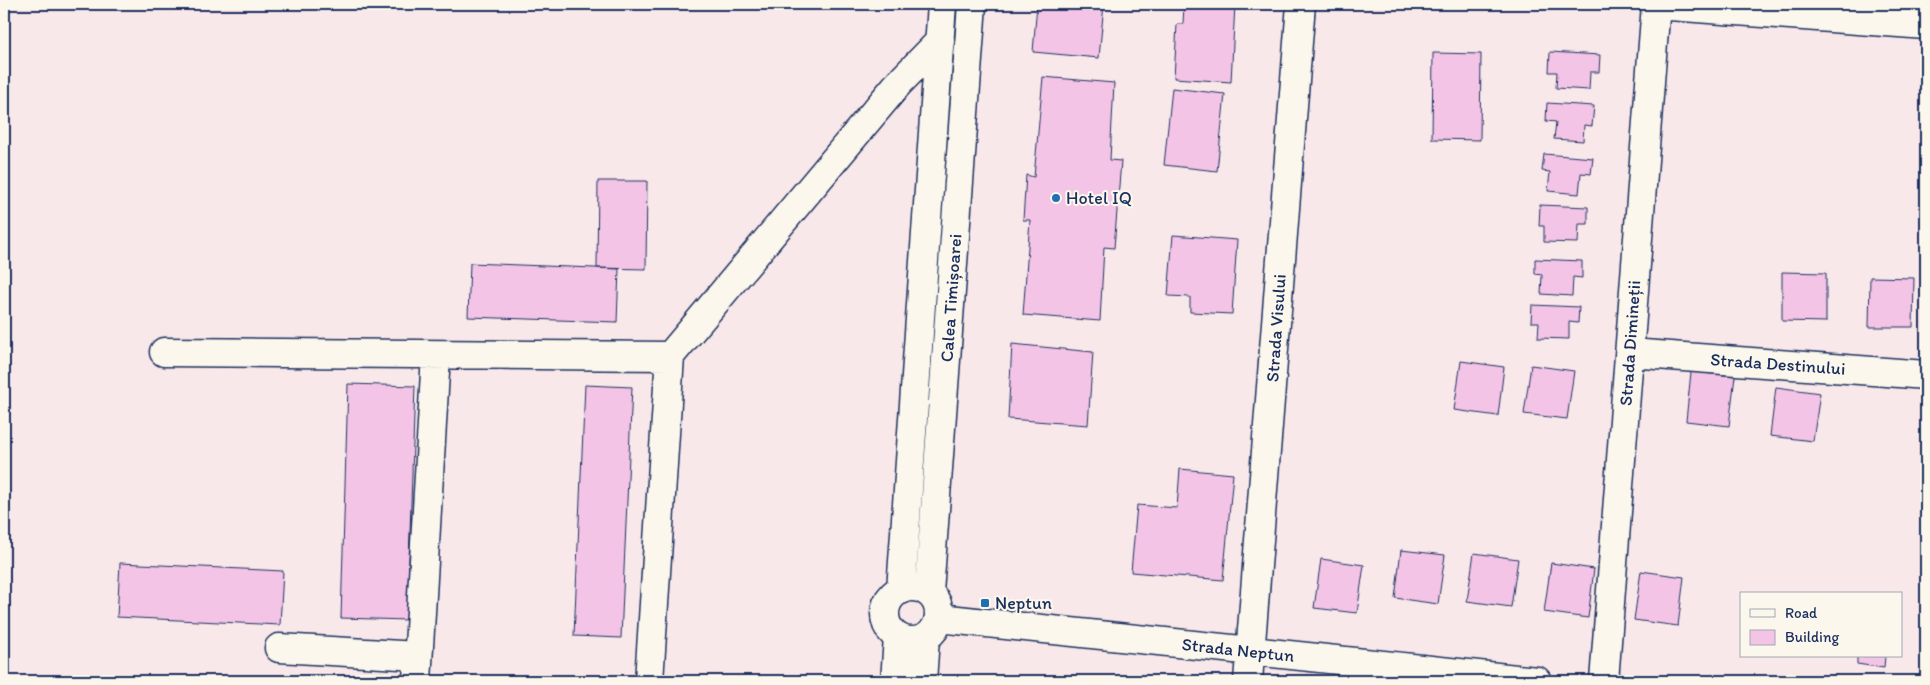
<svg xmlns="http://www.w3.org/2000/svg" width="1930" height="685" font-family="Itim,sans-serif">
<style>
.building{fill:#f4c4e7;stroke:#1b2f5e}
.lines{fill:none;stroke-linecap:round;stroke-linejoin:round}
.minor-casing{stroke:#1b2f5e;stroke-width:31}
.major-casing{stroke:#1b2f5e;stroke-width:31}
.minor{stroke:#fbf7ec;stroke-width:28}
.major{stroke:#fbf7ec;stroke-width:28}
.poi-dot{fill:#1f6fb2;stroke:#fbf7ec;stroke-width:2}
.labels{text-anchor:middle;stroke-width:4;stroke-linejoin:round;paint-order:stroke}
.poi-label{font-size:18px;fill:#1b2f5e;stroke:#fbf7ec;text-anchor:start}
.street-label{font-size:18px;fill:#1b2f5e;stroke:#fbf7ec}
</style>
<rect width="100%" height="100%" fill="#f9e8ea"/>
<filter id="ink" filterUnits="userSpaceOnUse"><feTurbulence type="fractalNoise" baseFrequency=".02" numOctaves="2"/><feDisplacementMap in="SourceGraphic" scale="10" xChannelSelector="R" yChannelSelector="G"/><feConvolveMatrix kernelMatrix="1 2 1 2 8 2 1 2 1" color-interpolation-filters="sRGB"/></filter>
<g filter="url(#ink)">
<path class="building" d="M1037,4H1104L1099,58L1033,52Z
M1184,4H1235L1231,82L1174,78L1177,24H1183Z
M1550,52L1600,55L1599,72H1590L1589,90L1556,88L1557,72H1549Z
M1433,53L1481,54L1480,140L1432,139Z
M1043,77L1114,83L1110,160L1121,161L1114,248L1104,247L1100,321L1023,315L1030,220H1023L1026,175L1034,177Z
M1172,88L1225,94L1217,171L1164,165Z
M1547,103L1594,106L1592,126L1584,125L1583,141L1554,139L1556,122L1546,121Z
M1544,154L1593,158L1591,174L1581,173L1579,194L1548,191L1550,172L1542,171Z
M598,181H647L646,269L597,268Z
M1540,205L1588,207V224H1579L1578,243L1544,242V226H1539Z
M1173,235L1237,240L1232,314L1190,312V297L1168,296Z
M1535,259L1582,261V278L1573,277L1572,296L1541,294L1542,275L1535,274Z
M470,263L619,269L617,322L468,317Z
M1782,272L1826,273V322L1782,321Z
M1870,277L1914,278L1913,327H1869Z
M1532,305L1579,307L1578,323L1569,322V339L1538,338L1539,322H1531Z
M1012,344L1093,352L1088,425L1008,419Z
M1461,361L1504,367L1498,416L1454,410Z
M1531,365L1574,371L1567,419L1524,414Z
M1691,372L1735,376L1729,426L1686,421Z
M348,384L415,386L407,620L341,618Z
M585,385L632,387L621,638L574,636Z
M1776,387L1820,393L1813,441L1770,436Z
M1180,469L1233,474L1223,580L1131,572L1137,505L1177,508Z
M1401,550L1445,555L1438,604L1395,598Z
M1474,553L1518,559L1511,607L1467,601Z
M1321,559L1364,565L1357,613L1314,608Z
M120,563L283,571L280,625L117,617Z
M1551,563L1594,569L1588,618L1544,612Z
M1641,571L1684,577L1678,626L1634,620Z
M1857,656H1885L1884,668L1857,664Z"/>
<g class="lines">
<defs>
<path id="minor" d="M1656,5L1926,25
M164,352L670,356
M1630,353L1926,375
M939,618L1537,681
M279,648L418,656
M417,681L436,355
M649,681L670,356L897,85L940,41
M1248,681L1301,4
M1604,681L1656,4"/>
<path id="major" d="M885 614a27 27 0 1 1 54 0a27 27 0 1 1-54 0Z
M901,590L942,4
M929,592L972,4
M895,681L898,637
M922,681L925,638"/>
</defs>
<use href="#minor" class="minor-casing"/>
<use href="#major" class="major-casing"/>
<use href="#minor" class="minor"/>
<use href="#major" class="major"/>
</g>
</g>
<g class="poi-dot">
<circle cx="1056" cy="198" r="5"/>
<rect x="980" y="598" width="10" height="10" rx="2.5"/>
</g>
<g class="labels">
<g class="poi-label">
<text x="1066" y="204">Hotel IQ</text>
<text x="995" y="609">Neptun</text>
</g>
<g class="street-label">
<text transform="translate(951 298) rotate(-86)" y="6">Calea Timișoarei</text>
<text transform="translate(1276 328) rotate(-86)" y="6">Strada Visului</text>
<text transform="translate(1630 343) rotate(-86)" y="6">Strada Dimineții</text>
<text transform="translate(1778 364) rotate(4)" y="6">Strada Destinului</text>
<text transform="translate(1238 650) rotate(6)" y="6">Strada Neptun</text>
</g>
</g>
<rect width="1930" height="685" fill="none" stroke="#fbf7ec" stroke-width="20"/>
<rect x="10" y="10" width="1910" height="665" fill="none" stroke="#1b2f5e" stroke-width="2" filter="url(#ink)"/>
<rect x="1740" y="592" width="162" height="65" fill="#fbf7ec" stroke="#a1a7b3"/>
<rect x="1750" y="609" width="25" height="8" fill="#fbf7ec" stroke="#a1a7b3"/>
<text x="1785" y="618" font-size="15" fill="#1b2f5e">Road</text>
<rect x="1750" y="630" width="25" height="15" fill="#f4c4e7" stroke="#a1a7b3"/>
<text x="1785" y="642" font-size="15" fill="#1b2f5e">Building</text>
</svg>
